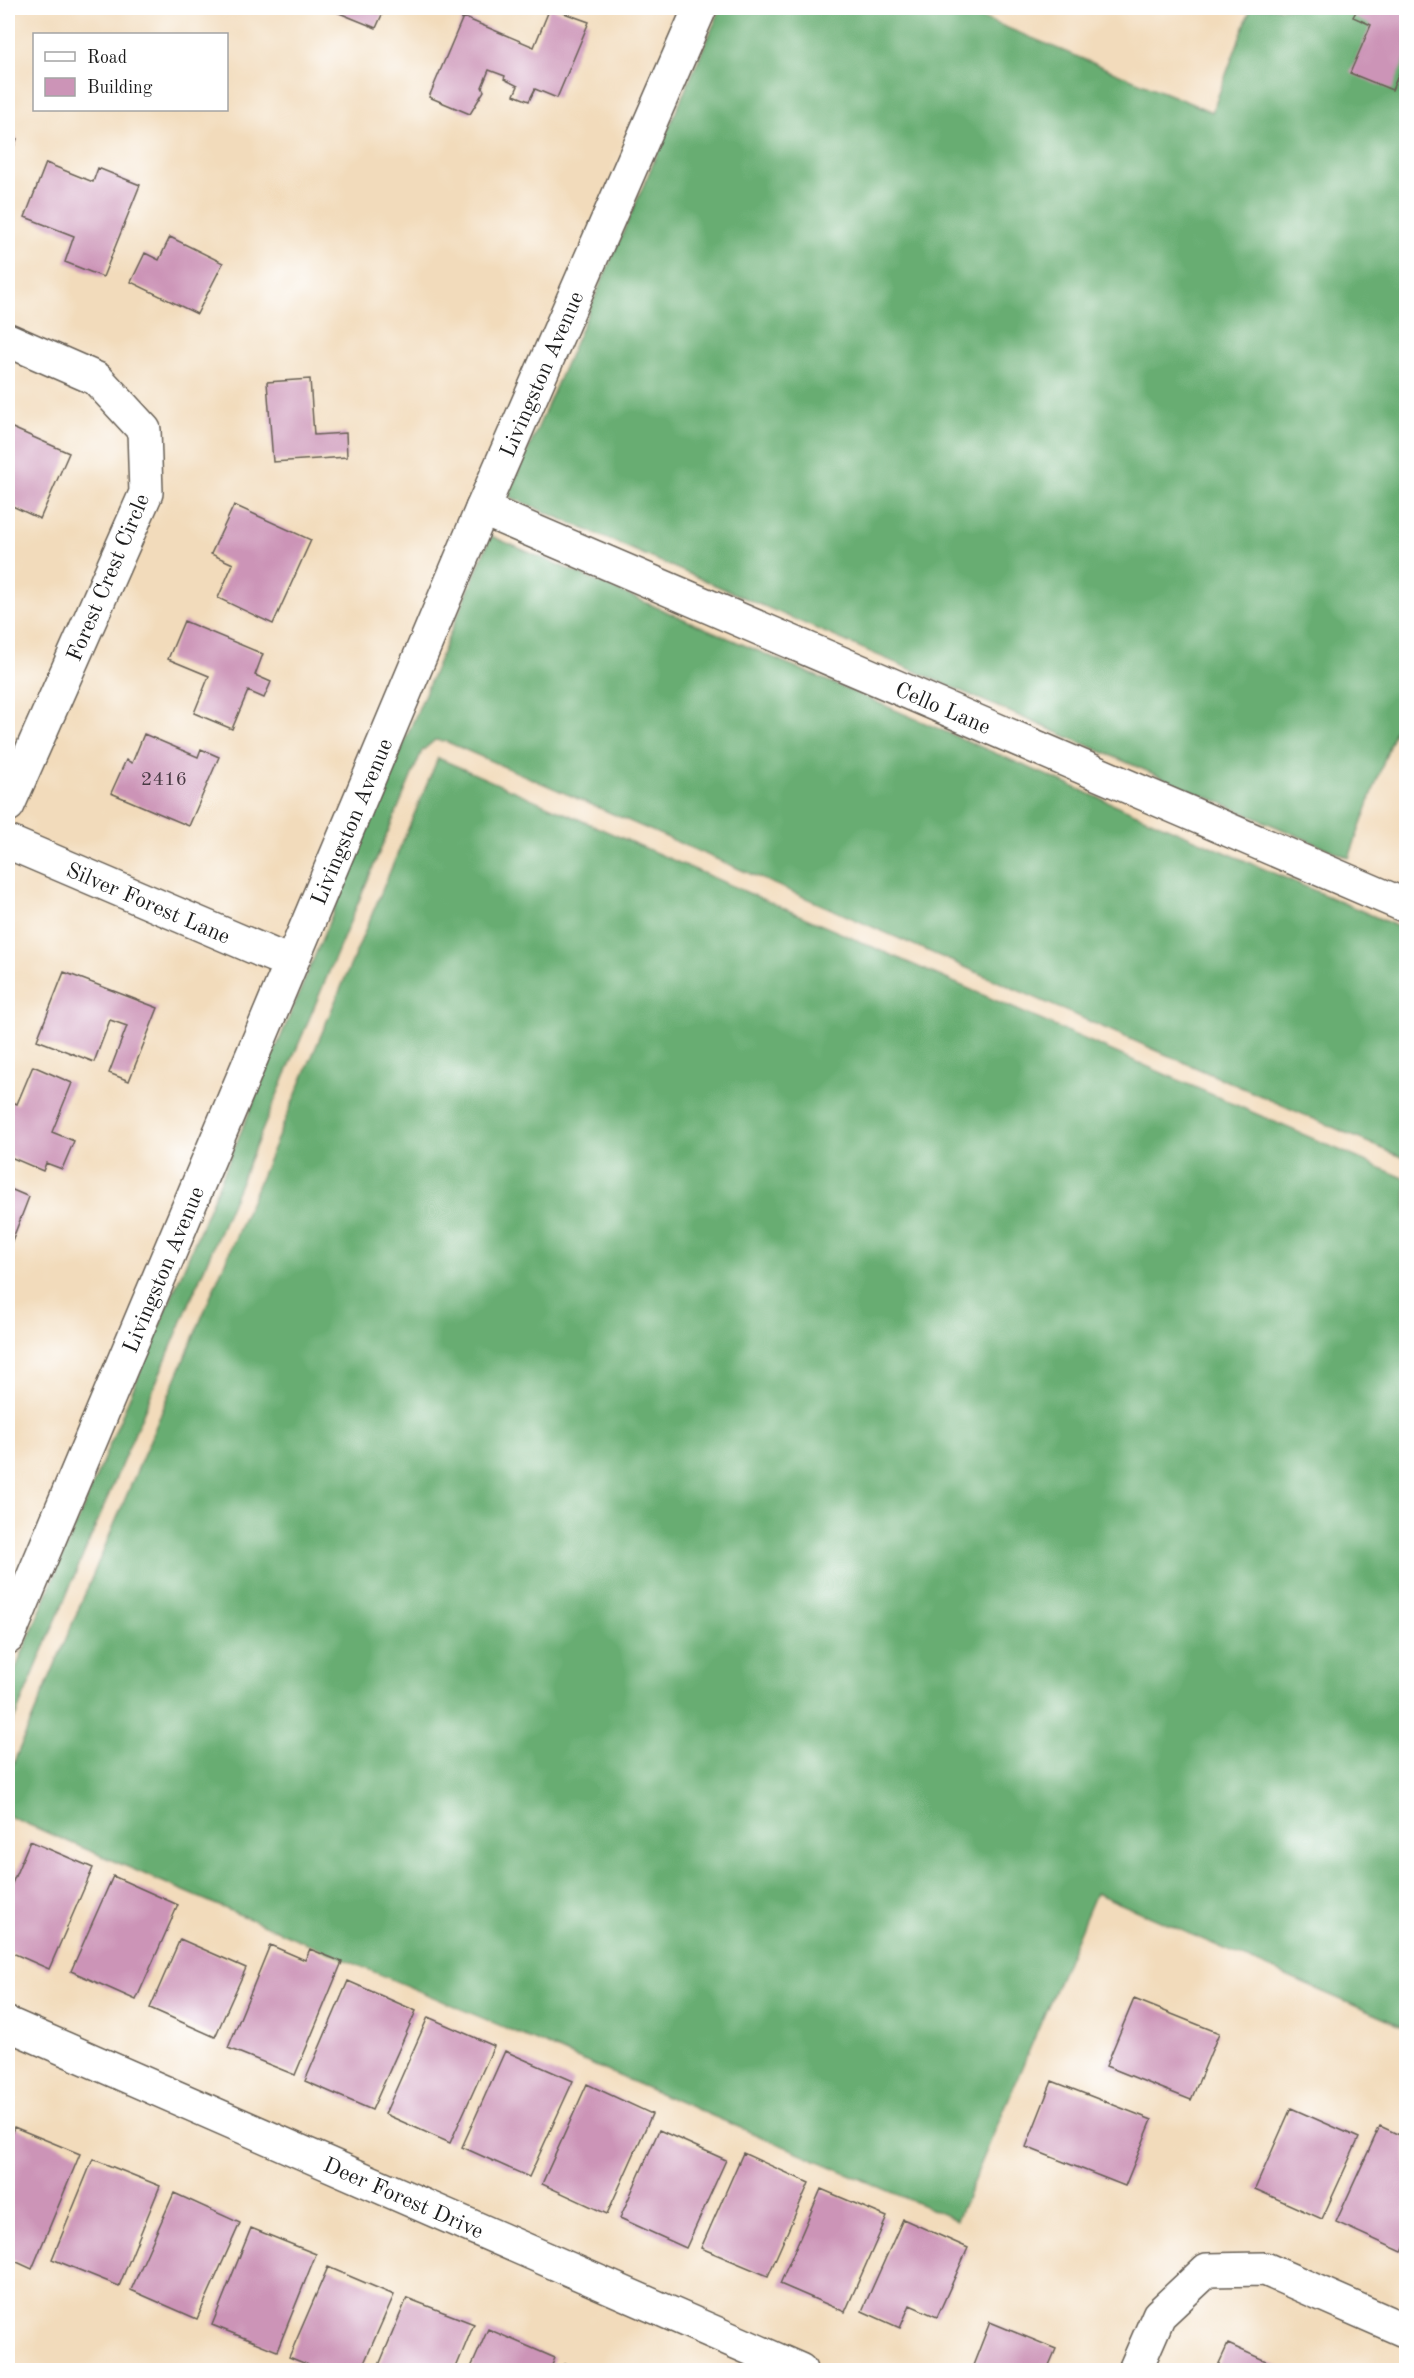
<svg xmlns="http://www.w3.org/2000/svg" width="1414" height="2378" font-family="'Old Standard TT',serif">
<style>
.forest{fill:#68ad72;stroke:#426447;stroke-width:1.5}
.building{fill:#cc94b7}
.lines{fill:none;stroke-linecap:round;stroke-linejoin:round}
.minor-casing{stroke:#675f54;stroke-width:36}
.minor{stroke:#fff;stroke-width:33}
.labels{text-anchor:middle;stroke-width:4.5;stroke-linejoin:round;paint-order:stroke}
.number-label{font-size:20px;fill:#483a43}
.street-label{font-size:22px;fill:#1c1c1c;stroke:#fff}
</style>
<rect width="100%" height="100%" fill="#fff"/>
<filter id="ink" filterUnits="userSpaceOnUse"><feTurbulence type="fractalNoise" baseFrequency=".0167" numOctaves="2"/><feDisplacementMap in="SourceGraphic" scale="12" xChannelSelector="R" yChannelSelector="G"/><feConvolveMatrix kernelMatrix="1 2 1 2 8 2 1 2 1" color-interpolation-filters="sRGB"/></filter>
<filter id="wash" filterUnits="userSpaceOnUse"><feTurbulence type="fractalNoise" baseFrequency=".008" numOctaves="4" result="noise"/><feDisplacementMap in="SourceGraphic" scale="24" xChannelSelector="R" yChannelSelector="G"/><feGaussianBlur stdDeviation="1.35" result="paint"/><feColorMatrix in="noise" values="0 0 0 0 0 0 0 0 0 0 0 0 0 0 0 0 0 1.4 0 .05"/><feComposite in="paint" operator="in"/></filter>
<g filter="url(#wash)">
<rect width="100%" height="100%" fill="#f2dbbb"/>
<path class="forest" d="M721,8H959L1212,112L1251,8H1406V699L1349,858L508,496Z
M491,536L1406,930V1159L445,741L435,740L422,751L8,1734V1687Z
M438,758L1406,1179V2028L1096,1893L957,2220L8,1816V1776Z"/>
<g id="blocks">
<path class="building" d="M327,8H385L376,28Z
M550,8L589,22L557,98L535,89L529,101L514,95L518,86L504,79L505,76L489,70L482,87L484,91L470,114L429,97L463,17L534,47Z
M1358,8H1406V56L1392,90L1350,73L1371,25L1353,17Z
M8,135L17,139L8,161Z
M46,163L93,182L98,168L140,185L103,277L65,262L74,236L25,217Z
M170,237L223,263L197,314L131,282L145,253L159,260Z
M310,379L314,435L346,433L347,457L273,462L267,382Z
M8,426L69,453L40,519L8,504Z
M234,505L311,540L273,624L218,598L233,564L211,554Z
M184,621L263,654L255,675L271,682L264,698L248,691L232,729L194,713L209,676L168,659Z
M144,734L198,757L201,749L219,757L189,826L111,793L126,760L132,763Z
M64,972L158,1008L129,1081L109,1073L127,1026L110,1020L94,1062L37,1040Z
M33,1066L72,1083L52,1132L74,1141L62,1169L46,1163L43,1171L8,1156V1108L10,1101L17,1104Z
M8,1188L29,1197L8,1251Z
M30,1841L93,1868L49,1969L8,1951V1893Z
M113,1876L178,1905L136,2000L71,1971Z
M180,1939L246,1968L215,2037L150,2008Z
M270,1945L305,1960L310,1949L342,1962L295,2075L228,2048Z
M348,1981L416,2011L372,2110L305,2081Z
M1134,1999L1219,2033L1191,2100L1106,2066Z
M428,2017L494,2046L450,2143L385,2114Z
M505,2051L573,2081L529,2177L462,2147Z
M1052,2081L1152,2120L1125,2186L1026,2147Z
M587,2084L652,2114L607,2214L542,2184Z
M1291,2108L1359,2138L1322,2219L1255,2189Z
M1380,2126L1406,2138V2242L1402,2252L1336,2222Z
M14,2127L80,2154L32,2269L8,2258V2142Z
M659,2130L726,2160L686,2248L620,2218Z
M743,2153L809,2183L768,2276L701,2248Z
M93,2159L160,2186L119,2286L52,2259Z
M821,2189L887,2217L845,2312L780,2284Z
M174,2193L240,2223L197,2319L131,2290Z
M903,2219L968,2248L937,2317L910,2305L900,2328L862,2311Z
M251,2228L316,2254L277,2351L212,2325Z
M328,2267L394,2295L361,2370H321L289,2357Z
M407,2298L474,2324L455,2370H377Z
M990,2322L1056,2349L1047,2370H979L972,2368Z
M488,2329L555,2358L550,2370H470Z
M1228,2344L1286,2370H1216Z
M565,2364L580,2370H562Z"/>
</g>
</g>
<g filter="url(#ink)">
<use href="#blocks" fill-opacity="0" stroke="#675f54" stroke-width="1.5"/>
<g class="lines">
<defs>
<g id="minor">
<path d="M8,340L97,379L144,430L146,493L8,805"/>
<path id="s1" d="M482,509L1406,906"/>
<path id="s2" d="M8,842L291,963"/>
<path id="s3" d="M8,1637L482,509L700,8"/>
<path id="s4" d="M8,2024L800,2370"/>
<path d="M1135,2370L1159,2315L1207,2270L1265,2269L1406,2331"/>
</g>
</defs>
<use href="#minor" class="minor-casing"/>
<use href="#minor" class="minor"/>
</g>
</g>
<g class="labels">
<g class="number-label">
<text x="164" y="785">2416</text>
</g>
<g class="street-label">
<text dy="8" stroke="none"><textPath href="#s3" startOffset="1371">Livingston Avenue</textPath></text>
<text transform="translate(107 577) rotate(-67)" y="8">Forest Crest Circle</text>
<text dy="8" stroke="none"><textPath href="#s1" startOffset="502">Cello Lane</textPath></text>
<text dy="8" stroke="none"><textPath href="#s3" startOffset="885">Livingston Avenue</textPath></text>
<text dy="8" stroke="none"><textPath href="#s2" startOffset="153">Silver Forest Lane</textPath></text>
<text dy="8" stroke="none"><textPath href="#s3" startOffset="399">Livingston Avenue</textPath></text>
<text dy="8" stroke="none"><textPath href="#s4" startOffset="432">Deer Forest Drive</textPath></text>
</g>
</g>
<rect width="1414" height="2378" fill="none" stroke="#fff" stroke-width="30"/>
<rect x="33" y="33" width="195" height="78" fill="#ffffff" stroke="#a4a4a4" stroke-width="1.5"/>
<rect x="45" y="52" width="30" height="9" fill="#ffffff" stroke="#a4a4a4" stroke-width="1.5"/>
<text x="87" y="63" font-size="18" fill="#1c1c1c">Road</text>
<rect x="45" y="78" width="30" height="18" fill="#cc94b7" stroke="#a4a4a4" stroke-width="1.5"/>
<text x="87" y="93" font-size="18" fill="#1c1c1c">Building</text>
</svg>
